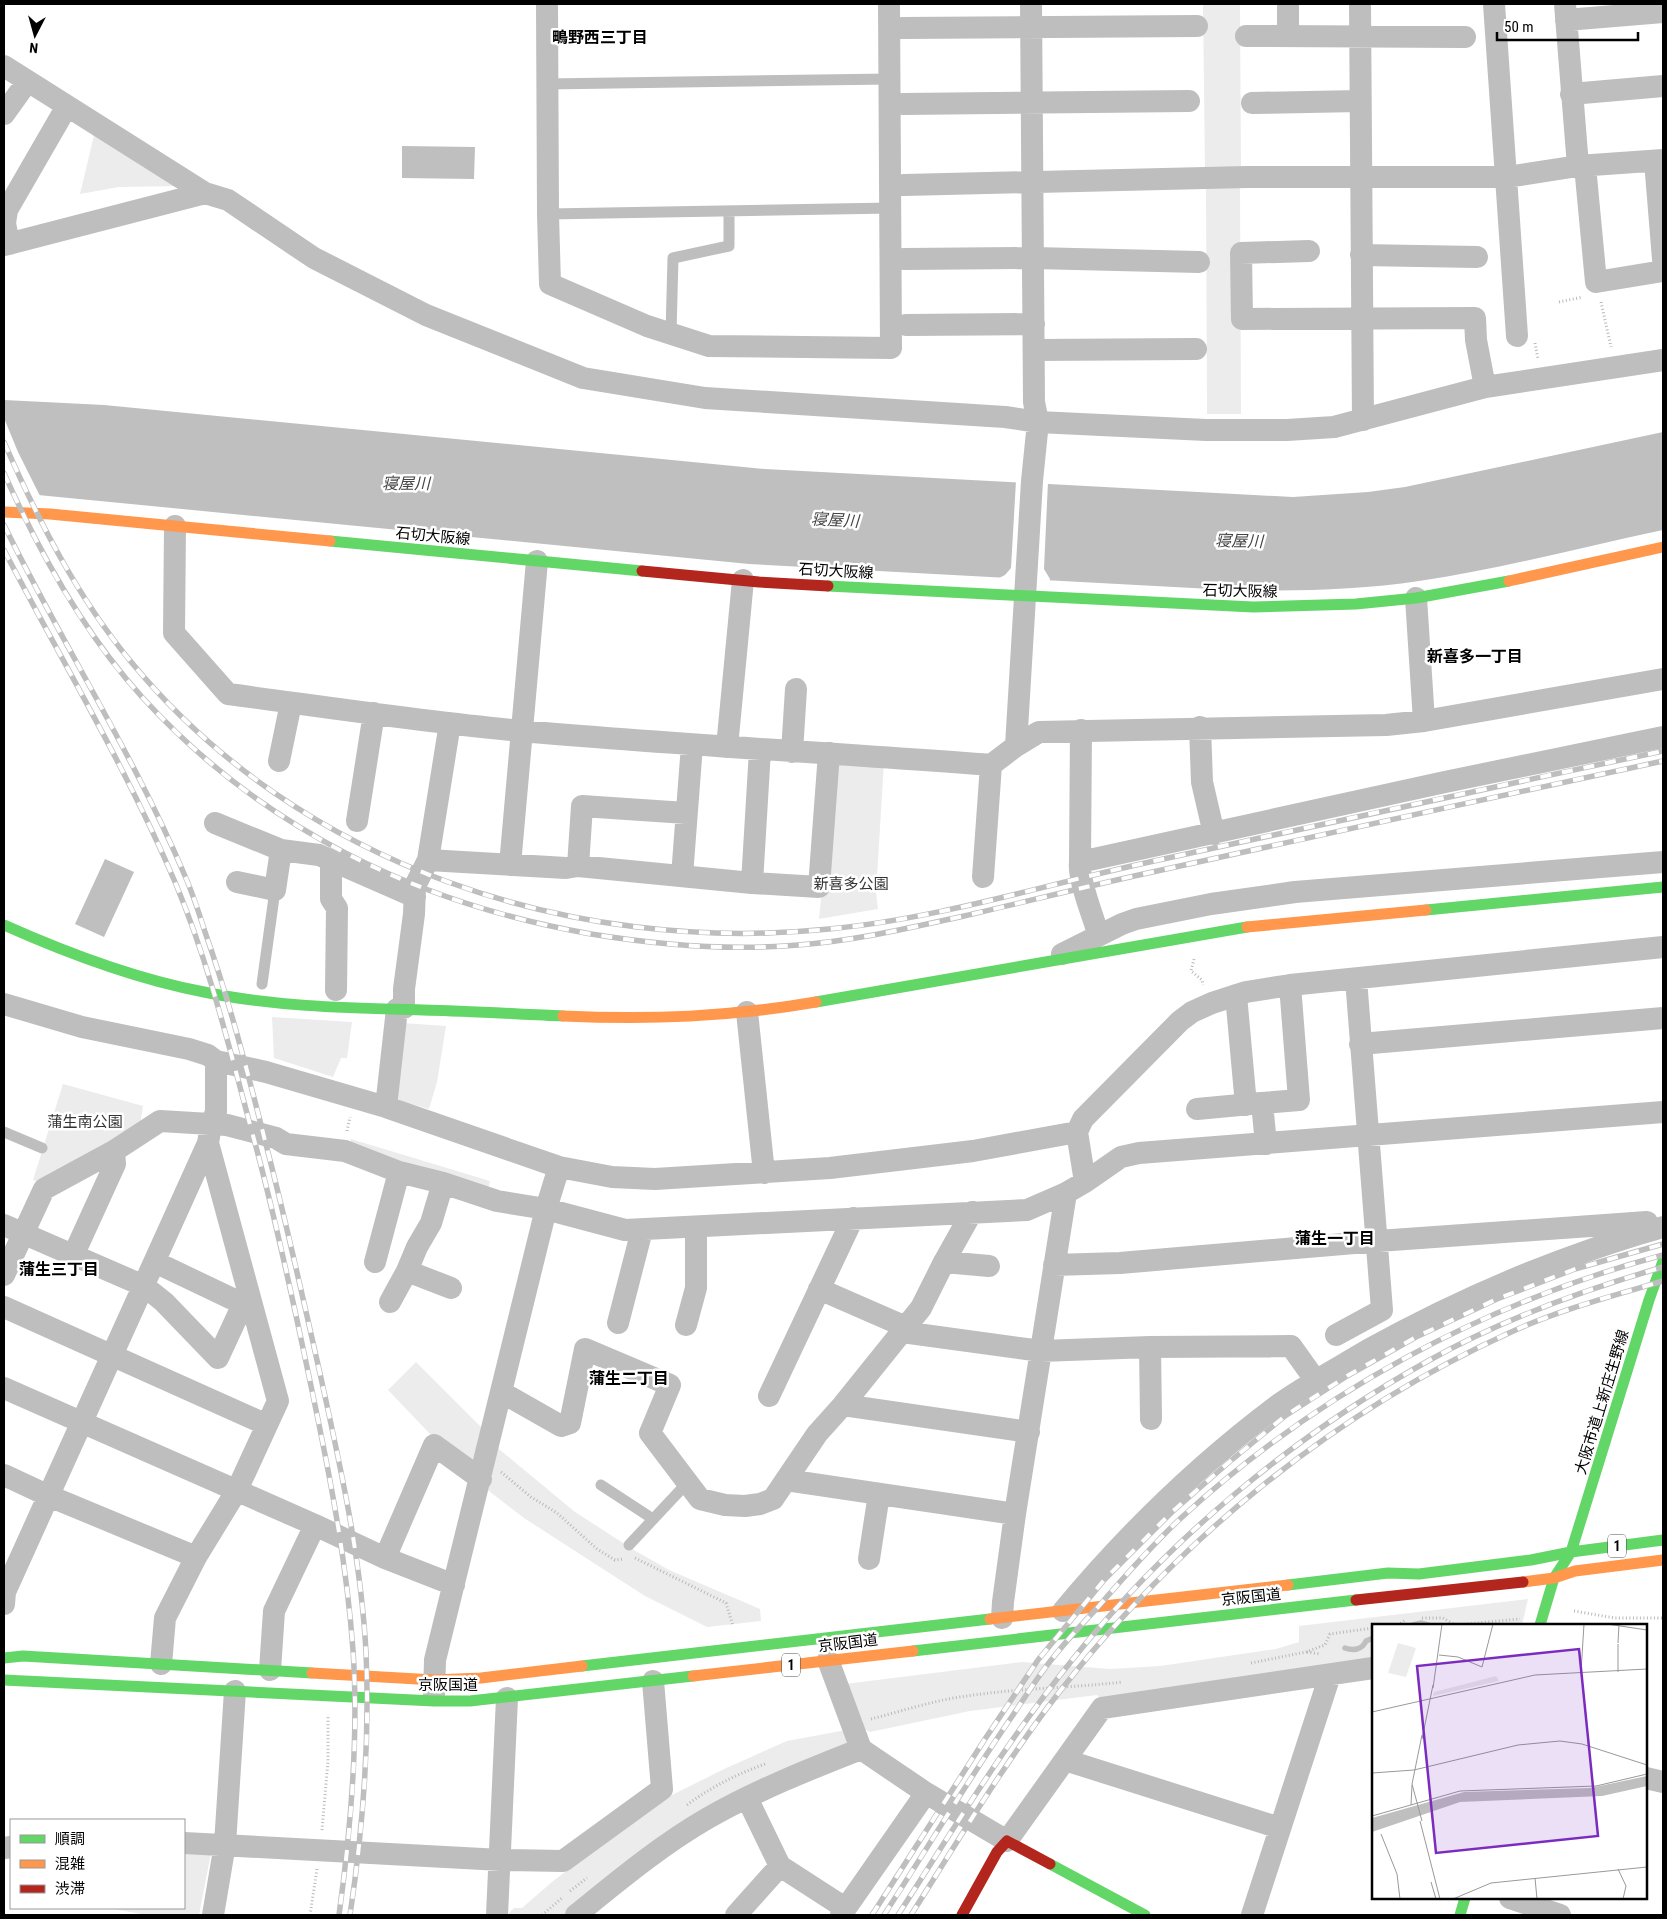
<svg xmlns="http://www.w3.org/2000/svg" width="1667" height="1919" viewBox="0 0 1667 1919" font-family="'Roboto Condensed','Noto Sans JP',sans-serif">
<rect width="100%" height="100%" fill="#fff"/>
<path fill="#ececec" d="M1203 4H1240L1241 171H1205Z
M96 127 181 186 119 187 80 194Z
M1206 187H1240L1241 414H1207Z
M841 760 884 762 876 893 878 909 819 919 834 767Z
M272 1017 352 1022 347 1058H341L333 1077 274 1058Z
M402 1023 446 1026 437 1082 429 1109 391 1098Z
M63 1084 143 1106 140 1125 113 1143 36 1181 33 1180Z
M351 1139 490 1181 488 1190 348 1149Z
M416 1362 485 1431 474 1466 431 1435 388 1390Z
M494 1445 575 1512 634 1550 669 1570 760 1609 761 1621 707 1627 645 1596 603 1569 524 1518 485 1488Z
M1528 1599 1522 1625H1373V1658L1100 1698 1097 1695 970 1711 870 1732 863 1728 845 1684 1022 1662 1110 1669 1160 1666 1276 1649 1299 1642V1626Z
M846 1730 851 1741 797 1769 568 1915H507L514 1908H522L552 1882 631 1821 672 1795 724 1769 787 1741Z
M184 1852 211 1853 199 1915H147L108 1908H184Z"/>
<path fill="#bfbfbf" d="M402 146 475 147 474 179 402 178Z
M4 400 104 405 765 469 1293 497 1368 492 1405 487 1663 432V530C1582 547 1501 569 1419 581 1351 591 1280 592 1211 589L749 564 38 495 4 494Z
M105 859 134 872 104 937 75 924Z"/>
<path fill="#fff" d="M4 418 18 452 41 498 4 496Z
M1016 481 1048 482 1044 569 1050 579 1049 583 995 580 1005 575 1011 568Z"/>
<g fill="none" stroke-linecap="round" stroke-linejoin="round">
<path stroke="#bfbfbf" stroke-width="5.5" d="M1413 1625 1421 1623 1428 1625
M1345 1648C1353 1651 1362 1650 1366 1641L1373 1638"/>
<path stroke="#b9b9b9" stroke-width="3" stroke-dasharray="1 2.5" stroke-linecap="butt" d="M1559 302 1583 297
M1601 302 1611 347
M1535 343 1538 359
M1194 959 1191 971 1202 980 1203 985
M347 1131 350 1117
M501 1472 531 1497 557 1513 597 1549 615 1560 624 1559
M635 1558 726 1603 733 1626
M1574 1611 1615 1618H1663
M1422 1618H1443L1455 1625
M1394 1625 1400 1624 1406 1619
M1457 1625 1520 1619
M1307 1652 1320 1654
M1251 1663 1306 1652 1325 1645 1330 1634 1373 1628
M871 1719C902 1711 935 1700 967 1696 1019 1688 1071 1688 1123 1682
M687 1805C711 1787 737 1774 765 1764
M322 1830 328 1761V1717
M570 1891 587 1878
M310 1915 317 1869
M542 1915 562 1898"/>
<path stroke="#bebebe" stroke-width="11" d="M547 84 890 79
M548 214 891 208
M671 333 673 258 729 246V211
M262 984 275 890
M4 1132 42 1148
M601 1485 653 1519
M629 1545 688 1482"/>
<path stroke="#bebebe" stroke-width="22" d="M547 4 548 214 550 284 647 326 709 346 891 348 889 4
M1288 4V36
M1360 4 1363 420
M1494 4 1517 336
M1565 4 1578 166
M1566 20 1663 12
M902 28 1197 26
M1246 36 1465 37
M4 66 205 193 228 200 314 258 426 315 583 378 705 398 1005 417 1038 422 1206 430H1287L1334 427 1485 387 1663 360
M1571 94 1663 86
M1252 103 1359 101
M903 104 1189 101
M4 114 27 82
M1655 161 1663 259
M1585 166 1596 282 1663 271
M904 185 1247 177H1507L1578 166 1663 160
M9 244 5 223 7 210 67 106
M4 245 205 193
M1309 251 1241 253 1242 319 1475 318 1476 340 1485 387
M1361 255 1477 257
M904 259 1034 258 1199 262
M906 325 1034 324
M1035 350 1196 349
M175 526 174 633 228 694C326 707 424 722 522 731 679 745 835 753 991 765L1016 746 1039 732 1386 725 1424 721 1663 679
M1416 598 1424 721
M1200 727 1202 782 1214 834
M1081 730 1080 862 1445 782 1663 737
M1016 746 1032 481 1038 422 1034 402 1031 4
M727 747 743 580
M792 752 796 689
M279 761 291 703
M357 821 374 713
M215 823 281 850 319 855 415 897
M428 860 566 868 578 866 752 883 819 887 829 753
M331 861V899L337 908 336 990
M1080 862C1078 878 1091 911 1096 927
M510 865 537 561
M578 866 582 806 686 813
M682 876 692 745
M983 877 991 765
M237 882 275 890 281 850
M752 883 760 750
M1062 954 1122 924 1136 919 1211 904 1295 892 1663 862
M1236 995 1246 1105
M4 1004 82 1027 189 1049 208 1055 216 1061 266 1072 386 1107 559 1167 612 1177 655 1179 830 1168 973 1151 1077 1132 1083 1119 1180 1021 1192 1012 1212 1003 1246 992 1290 985 1663 947
M404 1008V989L414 914 415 886 428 860 450 723
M747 1012 764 1173
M1360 1044 1663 1018
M386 1107 397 1009
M1197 1109 1261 1103
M1266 1144 1262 1103 1299 1100 1290 985
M1085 1182 1121 1157 1139 1153 1663 1112
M4 1225 144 1286 164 1302 218 1358 243 1304
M73 1256 115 1164 114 1151
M155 1262 243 1304 251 1303
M375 1262 399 1172
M944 1262 989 1266
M1054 1265 1120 1263 1378 1241 1647 1222
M407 1271 451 1288
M4 1275 44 1189 114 1151 160 1121 227 1125 276 1138 286 1144 345 1151 399 1172 443 1183 497 1201 546 1209 625 1230 1027 1210 1066 1193
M819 1289 906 1327
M390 1302 407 1271 417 1247 431 1223 443 1183
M4 1307 267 1425
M618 1323 642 1230
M686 1325 696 1288V1227
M902 1332 1041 1351 1150 1347 1291 1346 1316 1381
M1336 1335 1382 1310 1356 979
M1150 1347 1151 1419
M4 1388 315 1525 385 1558 454 1585
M501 1392 561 1426 570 1423 585 1349 670 1385 650 1433 700 1499 725 1505 745 1506 760 1504 773 1499 817 1434 843 1405 921 1308 944 1262 972 1212
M769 1396 853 1218
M843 1405 1029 1432
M4 1475 49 1496 196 1557
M786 1480 1015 1514
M385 1558 434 1445 481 1479
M869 1559 879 1494
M4 1604 5 1592 208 1143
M1063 1611C1127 1534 1198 1465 1278 1405 1306 1385 1338 1368 1368 1350 1462 1298 1560 1256 1663 1227
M1002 1618 1003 1602 1015 1514 1066 1193 1085 1182 1077 1132
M828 1660 861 1749 926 1793 1007 1841 1102 1708 1373 1668
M161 1664 165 1618 196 1557 237 1490 278 1401 208 1143 211 1125 216 1112V1061
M270 1670 274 1611 315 1525
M434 1695 435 1660 546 1209 559 1167
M1065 1760 1280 1828
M1646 1778 1663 1782
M747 1798 780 1866 845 1908
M184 1843 501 1860 563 1861 662 1789 653 1681
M4 1848 11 1847
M1510 1898 1560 1915
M213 1915 225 1844 235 1691
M497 1915 507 1698
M576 1915C618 1881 661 1845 708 1818 757 1790 810 1769 861 1749
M736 1915 780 1866
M841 1915 926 1793
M1252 1915 1330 1675"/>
<path stroke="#63d668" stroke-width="11" d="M330 541 642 571
M828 586 1253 607 1356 604 1416 598 1509 581
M1426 910 1663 887
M4 925C69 954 135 979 204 992 276 1007 350 1008 423 1010 470 1011 516 1014 563 1016
M816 1002 1247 927
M1288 1585 1388 1573 1419 1574 1531 1560 1571 1552 1663 1540
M1540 1625 1554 1578 1571 1552 1649 1300 1663 1261
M913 1651 1356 1600
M4 1658 23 1656 312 1673
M582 1666 990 1619
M4 1680 434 1701H470L693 1676
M1050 1864 1145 1915
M1460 1915 1465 1898"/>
<path stroke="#ff974d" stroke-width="11" d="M4 512 50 514 330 541
M1509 581 1663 547
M1247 927 1426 910
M563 1016C650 1020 729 1017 816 1002
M1523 1582 1554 1578 1575 1571 1663 1560
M990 1619 1288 1585
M312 1673 435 1680 481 1678 582 1666
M693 1676 913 1651"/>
<path stroke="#b3261e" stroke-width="11" d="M642 571 759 582 828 586
M1356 1600 1523 1582
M962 1915 997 1852 1007 1841 1050 1864"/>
<g stroke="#bebebe" stroke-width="5.5">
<path id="rail" d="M4 442C38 520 77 597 132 663 299 865 572 955 829 929 938 919 1047 884 1154 861 1323 824 1493 787 1663 751
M4 473C39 552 83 632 142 697 261 828 418 904 591 934 659 945 729 951 798 945 854 941 909 928 964 916 1029 901 1092 885 1157 871 1326 834 1494 797 1663 761
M4 525C62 644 134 755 185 876 193 894 199 913 205 932 232 1008 251 1086 271 1164 289 1235 305 1307 321 1378 341 1469 361 1559 366 1652 370 1741 363 1828 350 1915
M4 550C61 660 126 767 175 882 210 965 231 1055 255 1143 275 1217 291 1291 307 1367 327 1461 346 1554 353 1650 359 1738 351 1828 339 1915
M872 1915 985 1739 1038 1660 1105 1579 1172 1512 1228 1463 1285 1416 1347 1376 1416 1337 1497 1299 1575 1269 1663 1244
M884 1915C927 1849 968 1780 1013 1715 1026 1696 1038 1676 1052 1659 1066 1641 1082 1624 1098 1607 1124 1577 1151 1546 1181 1518 1317 1393 1484 1303 1663 1255
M898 1915C954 1828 1008 1739 1073 1659 1170 1538 1293 1436 1428 1361 1501 1320 1583 1290 1663 1267
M911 1915C958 1841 1003 1765 1057 1695 1177 1541 1331 1414 1509 1333 1558 1310 1612 1296 1663 1281"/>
</g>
<use href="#rail" stroke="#fff" stroke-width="4" stroke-dasharray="11" stroke-linecap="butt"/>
</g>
<g text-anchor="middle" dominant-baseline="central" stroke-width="5" stroke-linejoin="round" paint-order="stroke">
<g fill="#fff" stroke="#4c4c4c" stroke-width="1">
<rect x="1608" y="1534.5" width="18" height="23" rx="4"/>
<rect x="782" y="1653.5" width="18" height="23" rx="4"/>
</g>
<g font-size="14" font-weight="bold" fill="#000">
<text x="1617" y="1546">1</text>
<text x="791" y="1665">1</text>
</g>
<g font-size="15" fill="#000" stroke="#fff">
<text transform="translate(433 536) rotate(5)">石切大阪線</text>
<text transform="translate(836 571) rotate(3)">石切大阪線</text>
<text transform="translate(1240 591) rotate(1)">石切大阪線</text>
<text transform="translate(1602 1402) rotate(-73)">大阪市道上新庄生野線</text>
<text transform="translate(1251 1597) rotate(-6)">京阪国道</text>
<text transform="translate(848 1643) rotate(-7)">京阪国道</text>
<text x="448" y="1685">京阪国道</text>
</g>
<g font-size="15" fill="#333" stroke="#fff">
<text x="851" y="884">新喜多公園</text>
<text x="85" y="1122">蒲生南公園</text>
</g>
<g font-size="16" font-weight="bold" fill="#000" stroke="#fff">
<text x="600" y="37">鴫野西三丁目</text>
<text x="1475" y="656">新喜多一丁目</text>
<text x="1335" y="1238">蒲生一丁目</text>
<text x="59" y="1269">蒲生三丁目</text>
<text x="629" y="1378">蒲生二丁目</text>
</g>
<g font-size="16" font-style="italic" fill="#444" stroke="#fff">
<text x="406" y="483">寝屋川</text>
<text transform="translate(835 520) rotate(3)">寝屋川</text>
<text transform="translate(1239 541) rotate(1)">寝屋川</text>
</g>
</g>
<g transform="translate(1372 1624)">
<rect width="275" height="275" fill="#fff"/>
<path d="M26 19 44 24 34 53 16 49ZM124 52 127 57 61 72 62 68Z" fill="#ececec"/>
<path d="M275 152V162L230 172 88 178 0 208V194L92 168 218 164Z" fill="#bfbfbf"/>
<path fill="none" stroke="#999" stroke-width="1" d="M235 0 275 6M246 19 247 0M67 31 86 33 110 43 121 0M209 48 212 0M246 48V20M61 64 70 0M0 88 163 51 275 45M50 115 61 61M0 149 42 146 146 121 188 117 210 120 275 141M39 181 40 161M0 192 88 167 224 162 275 150M48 197 68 275M50 197 40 160 50 111M9 210 25 250 28 275M246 245 254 262 251 275M163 254 165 275M59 258 64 275M81 275 119 259 275 243"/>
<path fill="#7b2cbf" fill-opacity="0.15" stroke="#7b2cbf" stroke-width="2.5" d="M207 25 226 212 64 229 45 42Z"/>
<rect width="275" height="275" fill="none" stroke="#000" stroke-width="2.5"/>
</g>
<rect width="1667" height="1919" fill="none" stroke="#000000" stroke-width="10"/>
<rect x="10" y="1819" width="175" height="90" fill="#ffffff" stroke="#999999"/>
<rect x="20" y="1835" width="25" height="8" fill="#63d668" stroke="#999999"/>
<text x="55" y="1844" font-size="15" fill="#000000">順調</text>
<rect x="20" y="1860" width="25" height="8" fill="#ff974d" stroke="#999999"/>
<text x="55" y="1869" font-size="15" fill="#000000">混雑</text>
<rect x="20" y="1885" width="25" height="8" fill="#b3261e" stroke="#999999"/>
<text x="55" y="1894" font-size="15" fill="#000000">渋滞</text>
<g transform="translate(35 35) rotate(186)" stroke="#ffffff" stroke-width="4" paint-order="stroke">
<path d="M0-4L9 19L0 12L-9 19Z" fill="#000000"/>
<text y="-8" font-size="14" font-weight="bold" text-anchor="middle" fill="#000000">N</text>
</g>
<path d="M1497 32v8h141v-8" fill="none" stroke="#000000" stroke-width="2.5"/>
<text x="1504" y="32" font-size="15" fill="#000000" stroke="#ffffff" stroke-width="4" paint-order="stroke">50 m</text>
</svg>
